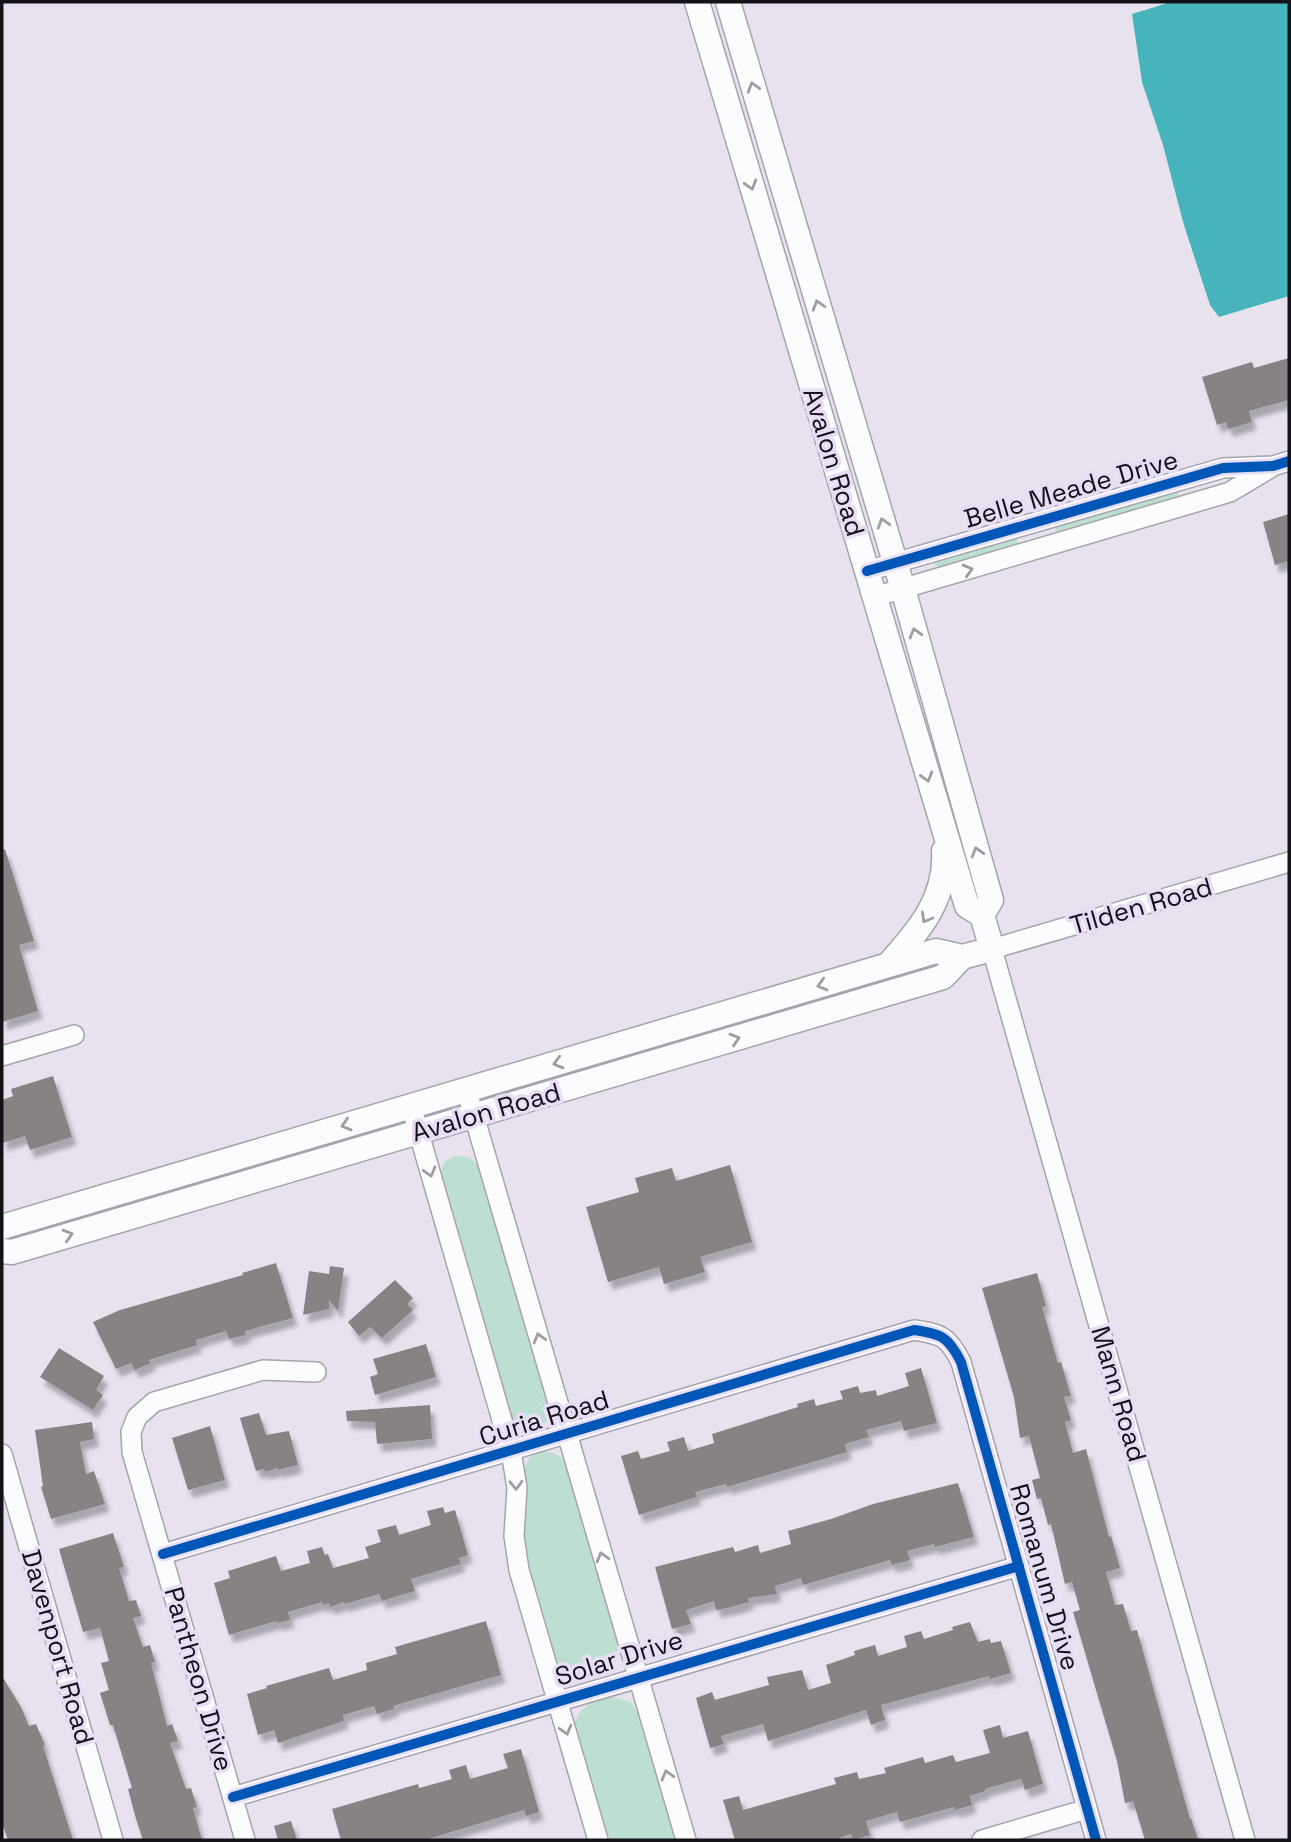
<svg xmlns="http://www.w3.org/2000/svg" width="1291" height="1842" viewBox="0 0 1291 1842" font-family="'Space Grotesk',sans-serif">
<defs>
<filter id="shadow"><feDropShadow dx="4.5" dy="8" stdDeviation="2" flood-color="#0004"/></filter>
</defs>
<rect width="100%" height="100%" fill="#e8e2ef"/>
<path fill="#bddfd2" d="M1175 488 1178 491 1177 497 1066 532 1058 533 1055 529V524Z
M1016 537 1018 543 1016 546 941 568 934 564 935 560Z
M455 1156C469 1156 475 1159 480 1171L550 1408C549 1427 536 1434 519 1429L510 1418 440 1175 444 1162Z
M539 1452C553 1451 557 1453 566 1463L618 1642 616 1661 611 1669 601 1676 579 1681 564 1674 556 1666 527 1571 523 1536 524 1468 531 1456Z
M612 1697 631 1702 641 1718 677 1840H606L574 1727C578 1707 593 1699 612 1697Z"/>
<path fill="#46b4ba" d="M1171 2H1289V296L1219 317 1210 305 1183 222 1163 145 1142 82 1132 14Z"/>
<path fill="#878284" filter="url(#shadow)" d="M1289 358V400L1249 411 1252 422 1228 429 1226 422 1217 425 1202 377 1252 362 1254 368Z
M1289 514V561L1275 565 1263 522Z
M5 849 34 941 19 945 38 1011 2 1022V850Z
M53 1076 72 1137 30 1150 25 1136 2 1143V1100L13 1096 11 1089Z
M730 1165 752 1242 700 1257 705 1272 664 1284 659 1267 608 1282 586 1207 639 1192 635 1178 672 1168 676 1181Z
M276 1263 293 1318 245 1331 246 1335 229 1339 226 1331 196 1340 197 1345 149 1360 151 1363 135 1370 131 1363 116 1369 93 1322 120 1310 243 1275 242 1273Z
M330 1266 344 1268 338 1311 329 1300V1309L303 1315 309 1271 329 1274Z
M1037 1273 1046 1306 1042 1307 1058 1363 1061 1362 1071 1396 1064 1397 1071 1420 1065 1422 1073 1453 1086 1449 1109 1537 1111 1536 1120 1568 1106 1572 1115 1605 1123 1604 1131 1631 1137 1630 1190 1819 1191 1818 1198 1840H1145L1133 1801 1125 1803 1117 1761 1073 1612 1080 1610 1072 1582 1065 1584 1051 1524 1048 1525 1041 1498 1037 1499 1032 1480 1040 1478 1029 1436 1020 1438 1014 1397 982 1288Z
M395 1280 413 1298 407 1304 413 1310 382 1338 370 1327 359 1336 348 1322Z
M426 1344 436 1377 375 1395 370 1377 378 1374 373 1359Z
M59 1348 104 1376 96 1390 103 1395 93 1410 40 1377Z
M921 1368 937 1423 904 1431 901 1421 866 1430 869 1437 845 1444 847 1452 727 1487 726 1484 695 1492 697 1497 639 1515 621 1456 638 1451 641 1459 670 1451 667 1442 684 1437 688 1451 714 1443 712 1434 798 1407 797 1404 814 1399 816 1406 843 1399 840 1391 858 1386 860 1393 876 1390 877 1396 909 1386 905 1373Z
M430 1405 432 1439 377 1444 375 1422 347 1421 346 1411Z
M259 1413 266 1435 289 1431 298 1465 278 1470V1468L265 1472 264 1469 256 1471 240 1418Z
M92 1422 94 1439 80 1442 86 1474 94 1471 105 1504 51 1519 41 1487 43 1486 35 1430Z
M210 1426 225 1480 188 1490 172 1438Z
M958 1483 974 1537 935 1547 934 1544 907 1551 910 1560 892 1565 890 1560 803 1585 801 1578 775 1586 777 1594 748 1598 749 1602 732 1607 716 1610 714 1601 686 1610 691 1624 672 1629 655 1567 733 1547 735 1552 758 1545 760 1553 791 1544 788 1531 831 1519 873 1504Z
M443 1507 445 1513 455 1510 468 1555 459 1558 461 1564 411 1579 415 1591 382 1601 379 1594 345 1604 344 1602 330 1607 329 1603 323 1605 322 1602 288 1612 290 1620 277 1623 276 1621 229 1635 214 1583 230 1578 228 1571 276 1556 281 1571 310 1563 307 1551 322 1547 325 1555 328 1554 333 1568 369 1558 365 1547 381 1542 377 1530 396 1525 399 1535 431 1525 427 1511Z
M113 1533 124 1567 119 1568 129 1601 136 1600 141 1616 133 1618 143 1647 150 1645 155 1662 151 1663 167 1726 172 1724 178 1741 170 1743 186 1789 191 1788 197 1807 193 1808 202 1840H143L136 1819 128 1789 132 1788 113 1725H110L100 1693 109 1690 101 1663 109 1661 100 1628 83 1632 59 1549Z
M486 1621 501 1675 393 1706 394 1709 377 1714 374 1706 343 1715 344 1721 278 1743 274 1730 258 1735 247 1694 267 1688 266 1686 329 1668 333 1680 367 1670 366 1663 397 1654 395 1647Z
M970 1622 978 1642 990 1639 991 1643 1001 1641 1011 1673 990 1679 989 1676 881 1705 885 1720 871 1725 866 1710 768 1741 763 1724 721 1736 724 1744 710 1748 696 1698 712 1692 715 1700 722 1698 769 1685 767 1677 802 1670 808 1690 831 1683 826 1665 855 1655 854 1651 875 1645 878 1656 907 1647 904 1636 921 1631 924 1639 953 1630 952 1627Z
M2 1676 21 1707 29 1726 36 1724 45 1745 43 1746 73 1840H8L2 1823Z
M1000 1725 1003 1738 1028 1731 1043 1784 1025 1790 1021 1779 985 1789V1791L970 1796 972 1805 955 1810 954 1807 900 1822 897 1812 866 1821 870 1835 853 1840 851 1834 834 1840H735L723 1800 739 1796 743 1810 836 1784 834 1778 857 1772 859 1779 886 1773 884 1768 923 1757 925 1763 953 1755 956 1762 990 1753 983 1730Z
M521 1749 539 1812 526 1816 524 1810 425 1840H341L332 1809 418 1784 419 1788 452 1779 449 1770 466 1765 470 1779 508 1768 503 1754Z
M291 1821 297 1840H278L274 1826Z"/>
<g fill="none" stroke-linecap="round" stroke-linejoin="round">
<g stroke="#a7a3ac" stroke-width="22">
<path id="minor" d="M867 571 1223 468 1273 466 1289 461
M874 597 1230 492 1270 468
M2 1056 74 1035
M470 1102 686 1840
M411 1106 511 1451 517 1488 514 1536 519 1570 598 1840
M2 1454 113 1840
M163 1554 914 1330C941 1334 948 1336 961 1362L1096 1840
M233 1797 1019 1566
M245 1840 132 1452 131 1432 137 1417 154 1402 263 1370 316 1372
M982 1840 1087 1809
M1245 1840 992 949 1289 862"/>
</g>
<g stroke="#a7a3ac" stroke-width="27">
<path id="major" d="M728 2 903 589 991 900 982 915
M888 965C918 932 947 899 944 851
M2 1227 936 951 962 957 992 949 982 915 967 906 697 2
M2 1251 12 1252 943 977 962 957"/>
</g>
<use href="#minor" stroke="#fcfbfd" stroke-width="19"/>
<use href="#major" stroke="#fcfbfd" stroke-width="24"/>
<g stroke="#e7ddf4" stroke-width="15">
<path id="cycleway" d="M867 571 1223 468 1273 466 1289 461
M163 1554 914 1330C941 1334 948 1336 961 1362L1096 1840
M233 1797 1019 1566"/>
</g>
<use href="#cycleway" stroke="#0057b8" stroke-width="10"/>
</g>
<defs><path id="oneway-chevron" d="M-2-3.5L2.5 0L-2 3.5" fill="none" stroke-width="1.6" stroke-linecap="round" stroke-linejoin="round" transform="scale(1.75)"/></defs>
<g stroke="#9f9da2">
<use href="#oneway-chevron" transform="translate(753 87) rotate(-107)"/>
<use href="#oneway-chevron" transform="translate(751 185) rotate(73)"/>
<use href="#oneway-chevron" transform="translate(818 305) rotate(-107)"/>
<use href="#oneway-chevron" transform="translate(883 523) rotate(-107)"/>
<use href="#oneway-chevron" transform="translate(968 570) rotate(-16)"/>
<use href="#oneway-chevron" transform="translate(915 633) rotate(-106)"/>
<use href="#oneway-chevron" transform="translate(927 777) rotate(73)"/>
<use href="#oneway-chevron" transform="translate(977 852) rotate(-106)"/>
<use href="#oneway-chevron" transform="translate(926 918) rotate(120)"/>
<use href="#oneway-chevron" transform="translate(822 985) rotate(164)"/>
<use href="#oneway-chevron" transform="translate(735 1039) rotate(-17)"/>
<use href="#oneway-chevron" transform="translate(558 1063) rotate(164)"/>
<use href="#oneway-chevron" transform="translate(346 1125) rotate(164)"/>
<use href="#oneway-chevron" transform="translate(430 1172) rotate(74)"/>
<use href="#oneway-chevron" transform="translate(68 1235) rotate(-16)"/>
<use href="#oneway-chevron" transform="translate(539 1338) rotate(-106)"/>
<use href="#oneway-chevron" transform="translate(516 1485) rotate(88)"/>
<use href="#oneway-chevron" transform="translate(602 1557) rotate(-106)"/>
<use href="#oneway-chevron" transform="translate(566 1730) rotate(74)"/>
<use href="#oneway-chevron" transform="translate(667 1775) rotate(-106)"/>
</g>
<g text-anchor="middle" dominant-baseline="central" stroke-width="7" stroke-linejoin="round" paint-order="stroke">
<g font-size="26" fill="#141119" stroke="#e7ddf4">
<text transform="translate(834 462) rotate(73)">Avalon Road</text>
<text transform="translate(1071 489) rotate(-16)">Belle Meade Drive</text>
<text transform="translate(1141 906) rotate(-16)">Tilden Road</text>
<text transform="translate(486 1112) rotate(-16)">Avalon Road</text>
<text transform="translate(1119 1394) rotate(74)">Mann Road</text>
<text transform="translate(544 1418) rotate(-17)">Curia Road</text>
<text transform="translate(1045 1577) rotate(74)">Romanum Drive</text>
<text transform="translate(58 1647) rotate(74)">Davenport Road</text>
<text transform="translate(619 1658) rotate(-17)">Solar Drive</text>
<text transform="translate(199 1679) rotate(74)">Pantheon Drive</text>
</g>
</g>
<rect width="1291" height="1842" fill="none" stroke="#141119" stroke-width="7"/>
</svg>
